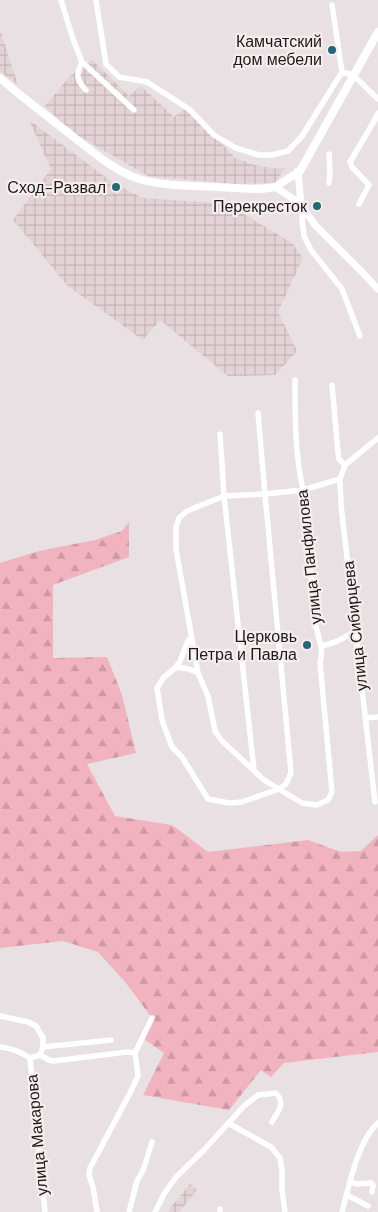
<svg xmlns="http://www.w3.org/2000/svg" width="378" height="1212" viewBox="0 0 378 1212" font-family="'DM Sans',sans-serif">
<defs>
<pattern id="industrial-grid" width="8" height="8" patternUnits="userSpaceOnUse" patternTransform="scale(1.25)"><rect width="8" height="8" fill="#e4d3d6"/><path d="M0 4h8M4 0v8" fill="none" stroke="#c3b5b7"/></pattern>
<pattern id="forest-firs" width="22" height="20" patternUnits="userSpaceOnUse" patternTransform="scale(1.25)"><rect width="22" height="20" fill="#f2b3c0"/><path d="M5 1l3.5 6h-7zM16 11l3.5 6h-7z" fill="#cf99a4"/></pattern>
</defs>
<rect width="100%" height="100%" fill="#e8e0e2"/>
<path fill="url(#industrial-grid)" d="M0 30 18 85 0 71Z
M92 60 129 96 141 86 174 117 184 109 224 146 235 158 254 165 272 168H285L275 183 231 184 148 176 70 131 45 106 70 76Z
M29 120 112 182 143 198 227 204 292 243 303 258 278 312 297 351 275 375 228 376 160 320 143 340 68 286 13 220 51 169Z
M190 1184 197 1190 179 1212H167Z"/>
<path fill="url(#forest-firs)" d="M129 522V557L53 585V658L107 657 122 695 136 753 87 764 115 816 172 825 208 852 308 840 341 852 361 851 378 835V1052L284 1063 271 1077 261 1070 229 1110 143 1095 164 1053 142 1038 152 1018 126 983 98 952 63 941 0 948V563L39 551 95 540 122 531Z"/>
<g fill="none" stroke-linecap="round" stroke-linejoin="round">
<path stroke="#fff" stroke-width="5.5" d="M61 0 73 39 82 62 134 110
M96 0 106 64 119 77 147 82 189 109 214 135 236 148 259 155H272L288 151 302 136 342 72 353 75 378 99
M332 5 342 72
M82 62C76 74 76 80 86 90
M329 183 330 172 329 154
M359 204 369 185 352 167 350 162 373 123 378 113
M303 207 302 219 304 236 311 250 342 289 360 336
M295 380C295 416 295 454 303 490L316 627C319 639 324 651 320 663L332 792 328 800 317 805 302 803 264 780 222 741 215 731 208 696 198 673 176 549V528L179 518 187 511 224 496 265 494 303 490 340 479 345 465 378 438
M332 385 338 453 339 459 345 465
M220 434 224 496 254 770
M340 479 341 505 375 802
M192 637 188 641 180 661 175 668 164 677 157 688 162 720 172 747 182 757 208 799 229 803 242 802 279 789 286 784 291 773 265 494 258 413
M322 646C336 642 344 639 356 630
M175 668C185 667 191 669 198 673
M365 718 378 717
M0 1016 28 1022 36 1026 43 1038V1047L40 1055
M0 1047C11 1048 21 1052 30 1058L40 1055 49 1060 54 1061 127 1052 135 1053
M43 1047 111 1040
M30 1058 45 1212
M228 1123 271 1147 280 1158 282 1171V1190L285 1212
M351 1182 356 1184 371 1183 373 1185 372 1192
M347 1195 368 1206
M220 1209V1212
M97 1212 93 1187 89 1175 90 1168 130 1093 138 1076 135 1053 152 1018
M129 1212 137 1181 144 1168 152 1142
M155 1212 164 1194 176 1177 203 1151 244 1106 258 1095 276 1093C286 1104 278 1111 272 1122
M342 1212C349 1186 358 1140 378 1123"/>
<path stroke="#fff" stroke-width="7" d="M298 171 301 204 308 215 315 225 363 273 378 289
M275 187 301 204"/>
<path stroke="#fff" stroke-width="8" d="M0 78C24 99 50 118 75 138 94 153 115 171 139 179 162 186 194 186 218 187 237 188 257 191 275 187L300 171 378 32"/>
</g>
<g fill="#226877" stroke="#f6edef" stroke-width="2">
<circle cx="332" cy="50" r="5"/>
<circle cx="116" cy="187" r="5"/>
<circle cx="317" cy="206" r="5"/>
<circle cx="307" cy="645" r="5"/>
</g>
<g text-anchor="middle" dominant-baseline="central" stroke-width="4.5" stroke-linejoin="round" paint-order="stroke">
<g font-size="16" fill="#1d1a1b" stroke="#f6edef" text-anchor="end">
<text x="322" y="41">Камчатский<tspan x="322" dy="18">дом мебели</tspan></text>
<text x="106" y="187">Сход-Развал</text>
<text x="307" y="206">Перекресток</text>
<text x="297" y="636">Церковь<tspan x="297" dy="18">Петра и Павла</tspan></text>
</g>
<g font-size="16" fill="#1d1a1b" stroke="#f6edef">
<text transform="translate(309 557) rotate(-96)">улица Панфилова</text>
<text transform="translate(355 626) rotate(-96)">улица Сибирцева</text>
<text transform="translate(37 1135) rotate(-95)">улица Макарова</text>
</g>
</g>
</svg>
